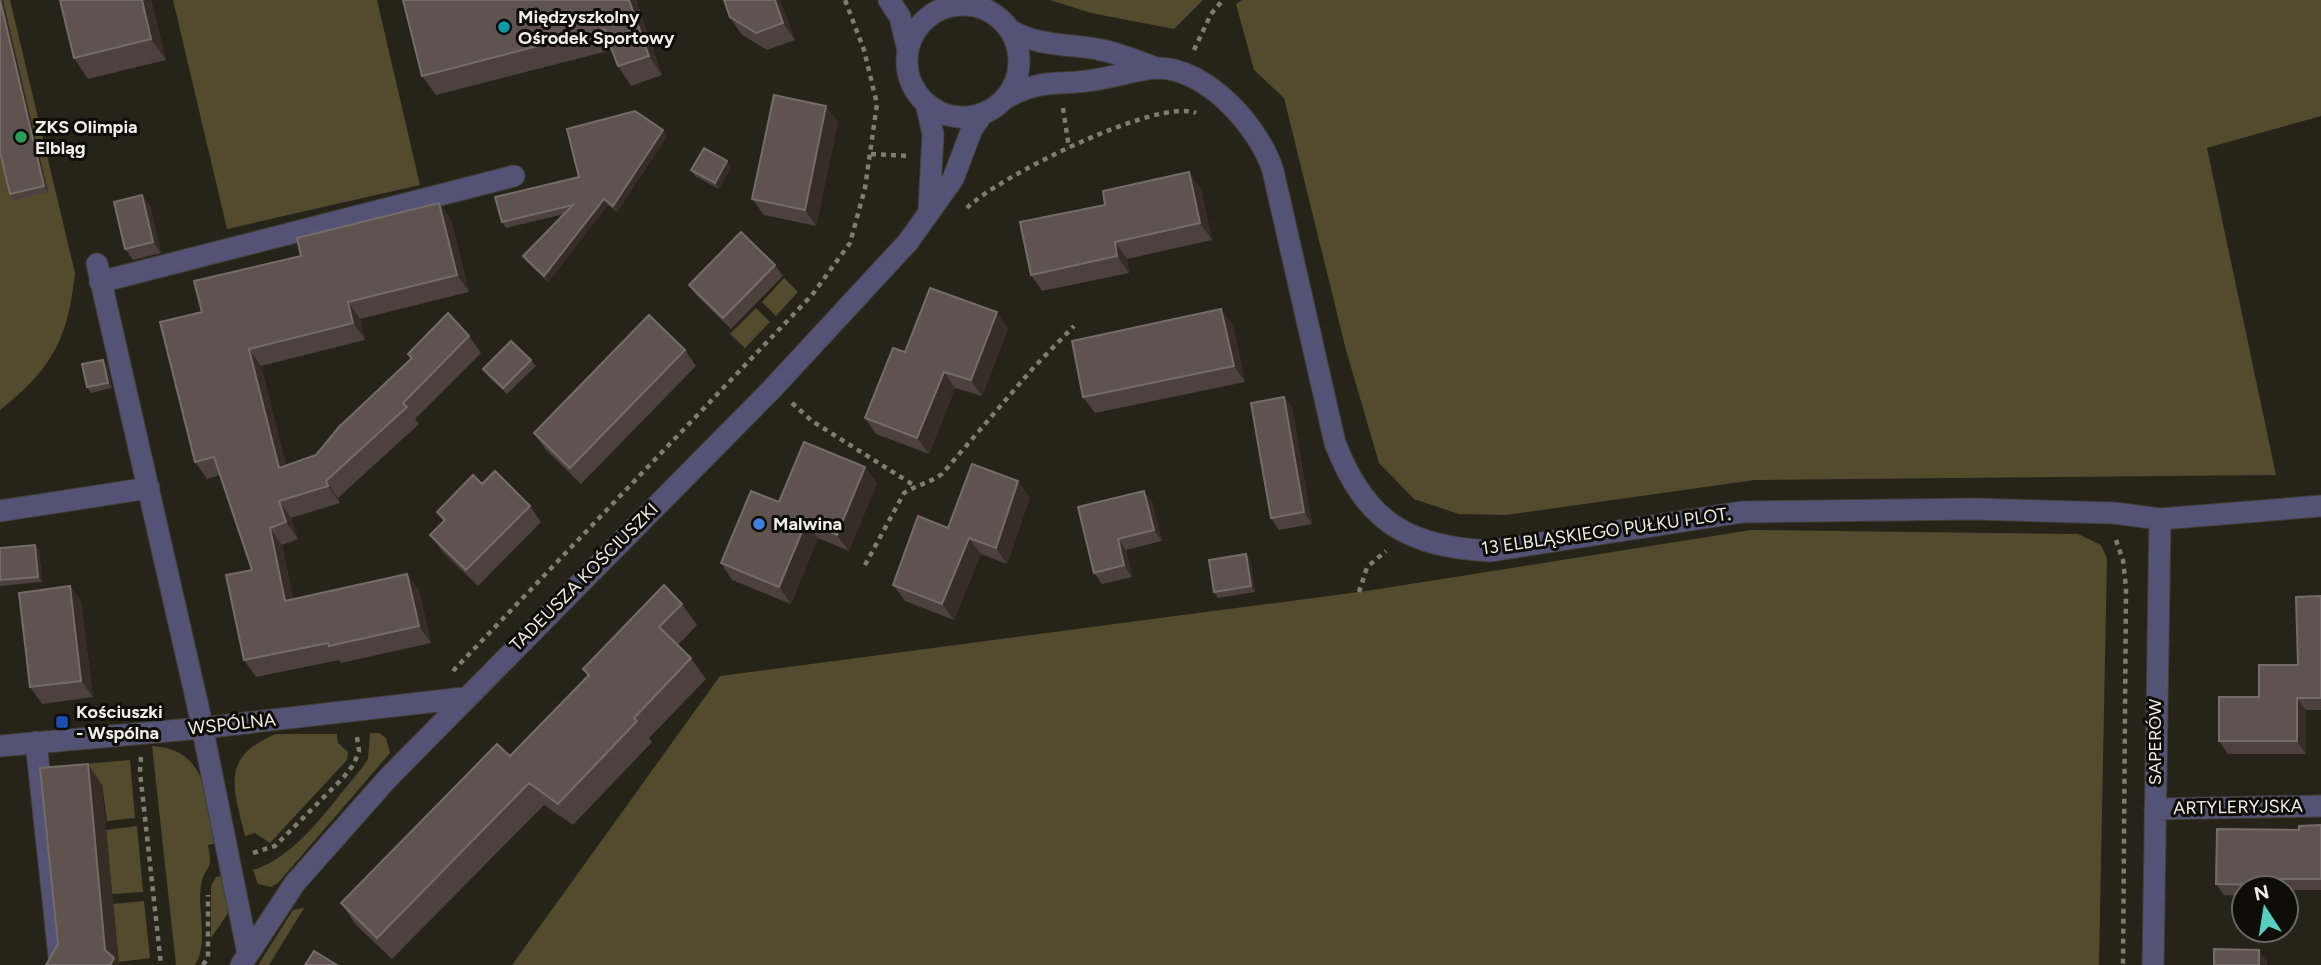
<svg xmlns="http://www.w3.org/2000/svg" width="2321" height="965" viewBox="0 0 2321 965" font-family="Figtree,sans-serif">
<rect width="100%" height="100%" fill="#262319"/>
<path fill="#524b2d" d="M0 0H10L75 273C68 339 52 369 0 410Z
M173 0H377L420 185 227 229Z
M1050 0H1203L1174 29 1091 13Z
M1242 0H2321V116L2207 148 2276 475 1755 480 1506 515 1459 514 1414 499 1379 463 1346 350 1284 98 1254 70 1236 4Z
M784 278 798 292 776 316 762 302Z
M756 308 770 322 745 348 730 334Z
M1751 530 2078 534 2101 545 2107 558 2099 965H512L720 676 1366 591Z
M370 733H379L386 738 390 753 278 883 271 887 258 884 253 870C298 856 331 804 361 769L368 759Z
M276 734H337L338 743 348 752 347 760 270 843 255 833 245 836C233 787 220 757 276 734Z
M152 746C208 749 206 798 217 843L208 845C214 874 205 863 201 885 197 911 209 943 195 965H176Z
M130 760 135 818 107 821 102 784 57 788 50 784V767Z
M137 826 143 892 112 894 106 830Z
M222 876 229 912 211 938V886L216 877Z
M144 901 150 958 119 962 113 904Z
M304 908 269 965H258L293 910Z"/>
<g fill="none" stroke-linecap="round" stroke-linejoin="round">
<g stroke="#423f36" stroke-width="23">
<path id="minor" d="M889 0 900 17 908 50
M907 61a56 56 0 1 1 112 0a56 56 0 1 1-112 0Z
M1010 30C1037 46 1067 44 1097 49 1118 53 1136 60 1156 68
M1006 98C1041 78 1058 86 1094 80 1115 77 1137 69 1158 68 1207 68 1260 128 1273 171L1335 443C1366 523 1407 546 1490 551L1742 512 1975 509 2114 513 2160 519 2321 506
M926 103 933 134 929 209
M97 264 199 711 248 954
M100 282 514 176
M0 511 149 488
M36 742 60 965
M0 746 202 728 464 698
M2155 809 2321 806
M241 965 295 883 388 778 772 389 908 242 953 179 972 129 983 113
M2153 965 2160 519"/>
</g>
<path stroke="#7e7c73" stroke-width="4.5" stroke-dasharray="5 5" stroke-linecap="butt" d="M1194 50 1211 14 1223 0
M1063 108 1069 148
M871 154 908 156
M967 208C996 178 1158 97 1196 113
M792 403 812 421 915 486
M2116 540 2123 560 2126 588 2123 965
M865 565 904 493C917 485 929 483 942 474L1034 367 1074 326
M1359 592 1367 567 1386 551
M453 671 812 295 850 243 865 188 877 104 864 50 845 0
M141 757 140 772 161 965
M253 853 275 846 343 778 354 764 359 751 357 737
M203 965 208 958V895"/>
<use href="#minor" stroke="#545275" stroke-width="21"/>
</g>
<path fill="#4c413d" d="M0 0 48 192 14 200 10 194Z
M151 0 166 60 88 79 74 58Z
M403 0H636L662 75 631 86 618 66 612 50 436 95 422 76Z
M724 0H780L795 40 767 50 741 34 730 17Z
M826 106 838 122 816 226 764 215 752 199Z
M663 130 667 136 617 212 608 205 548 282 527 262 523 256 564 214 506 228 502 222 579 177Z
M731 167 719 189 695 176 691 170Z
M1201 189 1212 240 1127 259 1129 273 1042 291 1031 275Z
M142 195 150 206 161 253 133 260 125 249Z
M439 203 451 220 469 292 360 319 365 340 261 366 286 466 316 455 411 358 408 354 469 336 481 353 415 419 419 424 338 498 340 503 291 518 298 539 282 545 293 599 407 574 419 591 431 643 341 663 339 660 256 677 244 660 252 570 220 475 207 479 195 462 202 312 301 256Z
M775 265 783 276 731 329 697 296 689 285Z
M1233 325 1245 382 1095 413 1083 397Z
M1008 329 982 396 955 388 929 454 876 434 865 418 905 352Z
M685 350 696 366 581 484 546 450 534 433Z
M531 360 536 366 507 394 487 375 483 369Z
M107 365 112 388 91 393 87 387Z
M1284 397 1292 408 1312 524 1279 530 1271 518Z
M865 467 877 483 849 551 818 538 791 604 732 580 721 563 779 502Z
M1030 497 1007 564 981 554 954 620 905 601 893 585 948 528Z
M1152 502 1162 541 1126 550 1132 577 1102 584 1094 573 1078 507Z
M530 506 541 522 478 586 442 551 430 535 443 521 437 512Z
M0 548 39 550 42 582 0 586Z
M1246 554 1250 560 1255 592 1218 598 1214 592Z
M70 586 81 602 93 697 42 704 30 687Z
M2321 596V710H2306V754H2228L2219 741 2259 697 2298 665Z
M682 604 697 625 678 645 691 658 706 679 649 738 652 742 573 825 544 805 392 959 356 925 341 903 510 756 588 676 583 669Z
M2321 825V890H2286V888H2244V896L2224 895 2216 884 2299 830Z"/>
<path fill="#362d27" d="M1 0H3L48 192 44 186Z
M142 0H151L166 60 151 39Z
M629 0H636L662 75 649 56Z
M775 0H780L795 40 783 23Z
M826 106 838 122 816 226 805 210Z
M663 130 667 136 617 212 613 206Z
M727 161 731 167 719 189 715 183Z
M1189 172 1201 189 1212 240 1200 223Z
M142 195 150 206 161 253 153 242Z
M604 199 608 205 548 282 544 276Z
M439 203 451 220 469 292 457 275Z
M1115 242 1127 259 1129 273 1117 256Z
M348 302 360 319 365 340 353 323Z
M1221 309 1233 325 1245 382 1234 366Z
M997 312 1008 329 982 396 971 380Z
M249 349 261 366 291 485 279 468Z
M103 360 107 365 112 388 108 383Z
M944 372 955 388 929 454 917 438Z
M1284 397 1292 408 1312 524 1304 512Z
M865 467 877 483 849 551 837 535Z
M326 481 338 498 340 503 328 486Z
M1018 481 1030 497 1007 564 996 548Z
M1144 491 1152 502 1162 541 1154 530Z
M279 501 291 518 298 539 286 522Z
M806 522 818 538 791 604 779 587Z
M270 528 282 545 297 618 285 601Z
M969 538 981 554 954 620 942 604Z
M1118 539 1126 550 1132 577 1124 565Z
M35 545 39 550 42 582 38 577Z
M1246 554 1250 560 1255 592 1251 586Z
M407 574 419 591 431 643 419 626Z
M70 586 81 602 93 697 81 681Z
M2297 698 2306 710V754L2297 741Z
M88 764 102 785 119 965H110L105 950Z
M2274 879 2280 888H2275L2274 885Z
M2259 950 2267 961V965H2259Z"/>
<path fill="#5e534f" stroke="#746c67" stroke-width="2" d="M0 0 44 186 10 194 0 152Z
M60 0H142L151 39 74 58Z
M403 0H629L649 56 618 66 604 29 422 76Z
M724 0H775L783 23 756 33 730 17Z
M774 95 826 106 805 210 752 199Z
M635 111 663 130 613 206 604 199 544 276 523 256 573 205 502 222 495 197 579 177 567 129Z
M704 148 727 161 715 183 691 170Z
M1189 172 1200 223 1115 242 1117 256 1031 275 1020 222 1105 205 1103 191Z
M142 195 153 242 125 249 114 202Z
M439 203 457 275 348 302 353 323 249 349 279 468 316 455 339 427 412 358 408 354 448 313 469 336 403 403 407 407 326 481 328 486 279 501 286 522 270 528 285 601 407 574 419 626 329 646 328 643 244 660 226 575 252 570 214 457 195 462 160 322 202 312 194 281 301 256 297 238Z
M741 232 775 265 723 318 689 285Z
M930 288 997 312 971 380 944 372 917 438 865 418 893 348 905 352Z
M1221 309 1234 366 1083 397 1072 341Z
M649 315 685 350 570 468 534 433Z
M511 341 531 360 503 388 483 369Z
M103 360 108 383 87 387 82 364Z
M1284 397 1304 512 1271 518 1251 403Z
M804 442 865 467 837 535 806 522 779 587 721 563 751 491 779 502Z
M972 464 1018 481 996 548 969 538 942 604 893 585 918 516 948 528Z
M495 471 530 506 466 570 430 535 445 520 437 512 473 475 482 484Z
M1144 491 1154 530 1118 539 1124 565 1094 573 1078 507Z
M35 545 38 577 0 580V548Z
M1246 554 1251 586 1214 592 1209 560Z
M664 585 682 604 659 627 691 658 634 718 637 721 558 804 529 783 377 938 341 903 497 744 510 756 589 675 583 669Z
M70 586 81 681 30 687 19 593Z
M2321 596V698H2297V741H2219V697H2259V665H2298L2296 597Z
M88 764 105 950 114 958 110 965H46L58 944 40 768Z
M2321 825V879H2274V885L2216 884 2217 829 2299 830V826Z
M2214 949 2259 950V965H2214Z
M314 951 337 965H305Z"/>
<circle fill="#0f9aa8" stroke="#0e0d08" stroke-width="2.5" cx="504" cy="27" r="7"/>
<circle fill="#2e9e5b" stroke="#0e0d08" stroke-width="2.5" cx="21" cy="137" r="7"/>
<circle fill="#3f7fe0" stroke="#0e0d08" stroke-width="2.5" cx="759" cy="524" r="7"/>
<rect fill="#1a4fb4" stroke="#0e0d08" stroke-width="2.5" x="55" y="715" width="14" height="14" rx="3.5"/>
<g text-anchor="middle" dominant-baseline="central" stroke-width="6" stroke-linejoin="round" paint-order="stroke">
<g font-size="18" font-weight="bold" fill="#efede6" stroke="#0e0d08" text-anchor="start">
<text x="518" y="17">Międzyszkolny<tspan x="518" dy="21">Ośrodek Sportowy</tspan></text>
<text x="35" y="127">ZKS Olimpia<tspan x="35" dy="21">Elbląg</tspan></text>
<text x="773" y="524">Malwina</text>
<text x="76" y="712">Kościuszki<tspan x="76" dy="21">- Wspólna</tspan></text>
</g>
<g font-size="18" fill="#efede6" stroke="#0e0d08">
<text transform="translate(1606 531) rotate(-8)">13 ELBLĄSKIEGO PUŁKU PLOT.</text>
<text transform="translate(584 577) rotate(-45)">TADEUSZA KOŚCIUSZKI</text>
<text transform="translate(232 724) rotate(-6)">WSPÓLNA</text>
<text transform="translate(2155 742) rotate(-90)">SAPERÓW</text>
<text transform="translate(2238 807) rotate(-1)">ARTYLERYJSKA</text>
</g>
</g>
<g transform="translate(2265 909) rotate(348)"><circle r="33" fill="#0e0d08" stroke="#686761" stroke-width="2"/>
<path d="M0-5L12 26L0 18L-12 26Z" fill="#57cec1"/>
<text y="-10" font-size="19" font-weight="bold" text-anchor="middle" fill="#efede6">N</text>
</g>
</svg>
